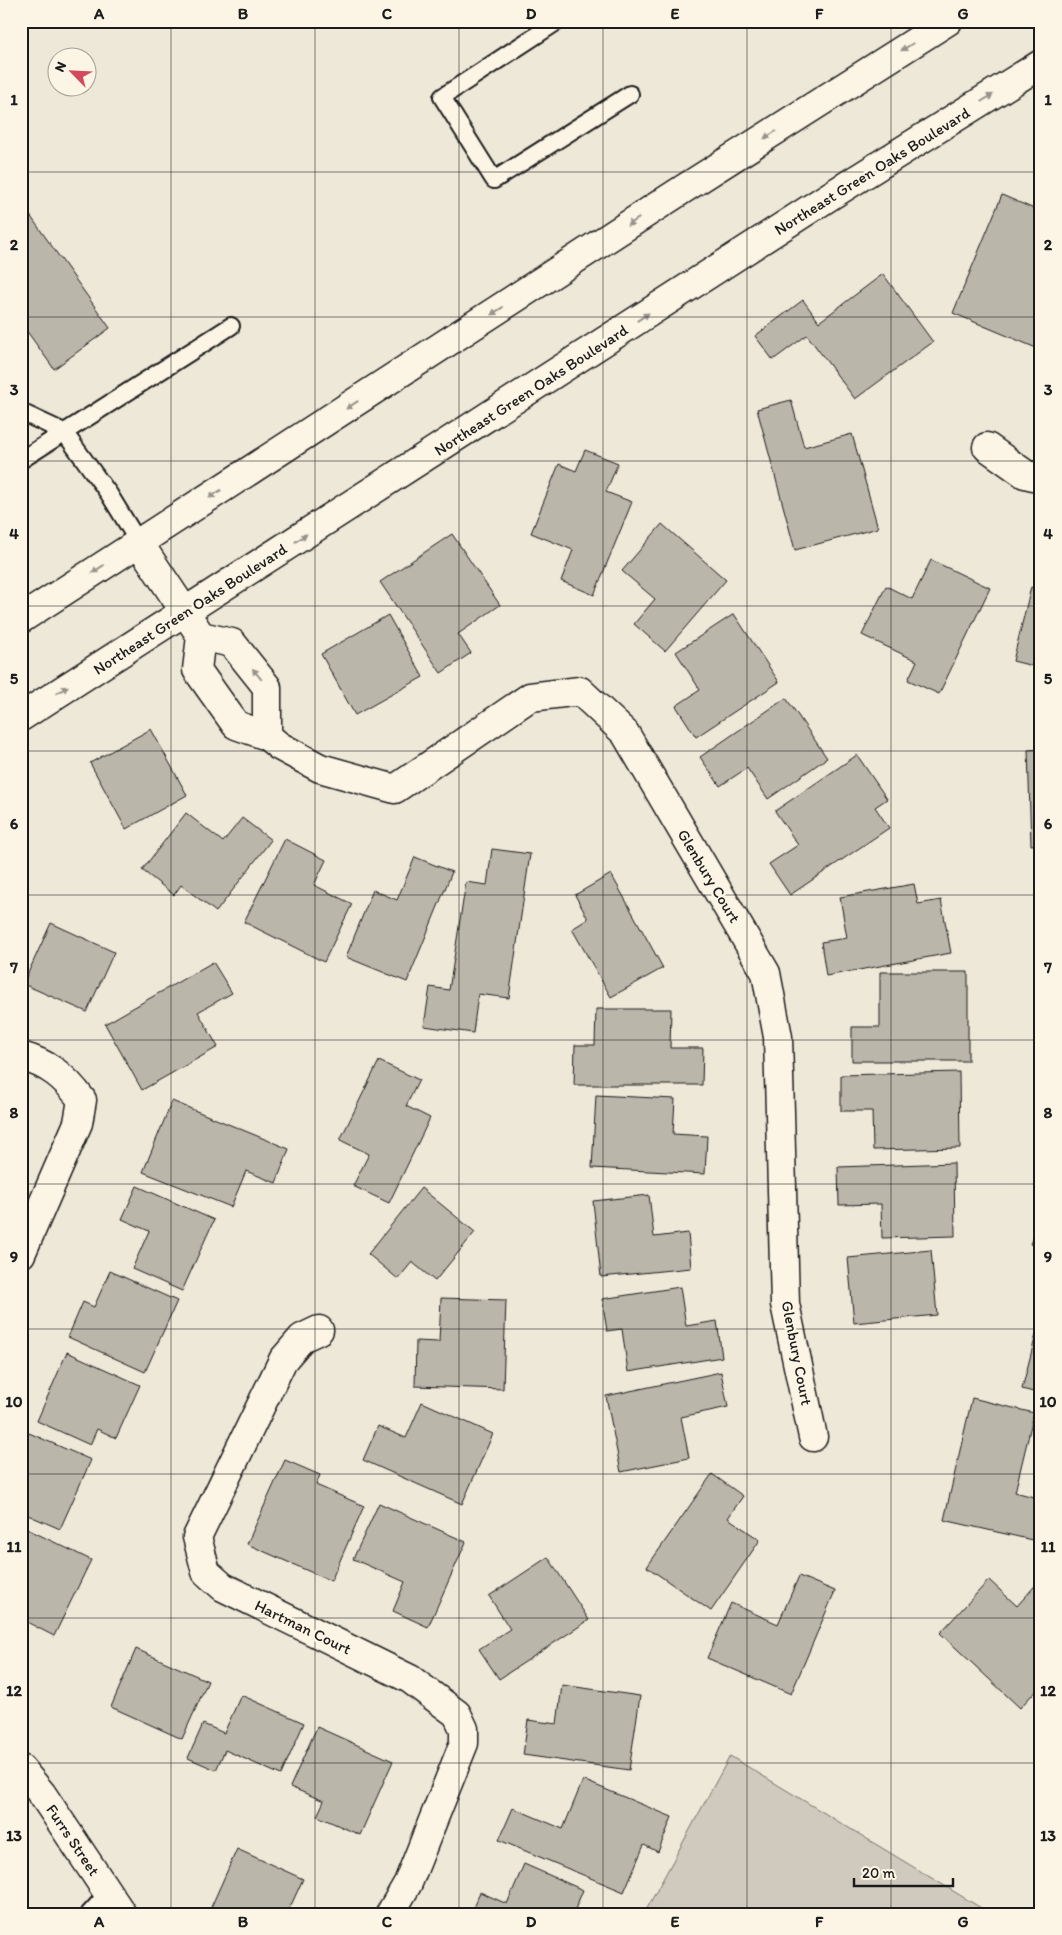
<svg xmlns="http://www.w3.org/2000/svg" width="1062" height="1935" viewBox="0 0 1062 1935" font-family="Itim,sans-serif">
<rect width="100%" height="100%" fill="#eee8d9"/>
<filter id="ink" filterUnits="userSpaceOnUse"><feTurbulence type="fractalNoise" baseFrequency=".02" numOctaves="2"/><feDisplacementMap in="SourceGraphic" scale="10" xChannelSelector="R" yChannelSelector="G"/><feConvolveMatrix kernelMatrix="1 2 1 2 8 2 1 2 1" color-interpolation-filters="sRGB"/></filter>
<g filter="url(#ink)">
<path fill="#cfcabd" stroke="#76736c" d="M730 1756 991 1914H644Z"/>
<path fill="#bab6aa" stroke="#1c1c1c" d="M1002 195 1041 212V240L1038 247 1041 248V350L953 313Z
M24 207 110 328 54 369 21 323V209Z
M883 274 933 342 855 399 807 335 773 360 755 336 803 300 819 322Z
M791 400 804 447 852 434 878 528 795 550 757 409Z
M585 450 618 463 606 492 632 502 594 595 561 581 573 550 531 533 559 464 576 471Z
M662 524 726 580 665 651 634 624 655 599 622 571Z
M452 534 500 605 458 634 471 653 441 673 380 582Z
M931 560 990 588 939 694 908 680 917 661 862 635 886 586 912 599Z
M1031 587 1041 590V668L1013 661Z
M734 614 779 682 696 737 676 706 700 690 676 652Z
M388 615 423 677 355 715 321 654Z
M786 698 827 758 768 799 747 768 720 786 700 757Z
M151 729 187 795 126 829 90 763Z
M1041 749V844L1031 845 1028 750Z
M857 755 887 799 875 807 889 828 790 895 769 864 798 845 775 811Z
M186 813 223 842 242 818 271 840 216 912 181 885 174 895 142 870Z
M285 839 326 860 314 885 352 904 324 962 244 922Z
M492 849 530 854 509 998 478 994 473 1033 424 1026 430 987 449 990 466 882 487 885Z
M415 857 452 872 407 982 346 957 373 890 397 900Z
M611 874 663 968 611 997 572 929 588 919 575 895Z
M914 884 918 904 941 900 951 953 826 976 821 942 847 938 840 897Z
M51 923 114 952 87 1012 23 984Z
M213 962 232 993 198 1012 218 1047 142 1090 105 1024Z
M880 972H968V1061H852V1027H880Z
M596 1009H671L670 1048H703L702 1085H574L575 1045H595Z
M379 1061 419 1080 406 1106 430 1118 389 1203 353 1186 369 1154 340 1140Z
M959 1072 960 1148 873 1150 872 1111H841V1075Z
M596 1095 675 1099 673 1134 707 1136 705 1174 592 1168Z
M172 1101 289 1149 276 1183 246 1171 231 1207 143 1172Z
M954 1163 955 1236 882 1238 881 1204 839 1205 838 1167Z
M137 1186 214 1220 182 1291 132 1269 149 1231 122 1219Z
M421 1188 475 1232 435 1281 412 1262 398 1279 368 1254Z
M649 1195 654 1237 688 1233 691 1268 601 1277 593 1201Z
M1041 1216V1249L1030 1244Z
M931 1250 937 1315 854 1323 848 1258Z
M110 1271 177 1301 145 1372 68 1337 83 1302 94 1307Z
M680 1287 686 1326 717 1321 722 1357 628 1372 622 1329 607 1331 602 1299Z
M441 1298 506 1300 503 1389 415 1386 416 1341 439 1342Z
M1041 1315V1394L1022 1389Z
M67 1352 140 1385 116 1438 97 1429 90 1445 37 1421Z
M721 1372 728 1407 681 1417 689 1458 621 1472 606 1396Z
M972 1398 1034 1413 1015 1492 1041 1499V1542L944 1520Z
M422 1402 493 1434 462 1504 363 1460 378 1426 406 1438Z
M29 1433 91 1460 60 1529 21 1512V1451Z
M285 1460 320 1475 316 1485 364 1506 331 1581 247 1544Z
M712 1474 743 1496 728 1518 760 1540 711 1611 647 1567Z
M379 1503 466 1542 428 1627 393 1611 405 1582 353 1559Z
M21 1526 91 1560 54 1636 21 1619Z
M548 1557 589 1620 499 1679 479 1649 510 1629 489 1596Z
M799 1576 835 1591 791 1694 707 1658 731 1603 778 1624Z
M1041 1579V1641L1036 1646 1041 1651V1685L1020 1708 940 1633 989 1580 1017 1606Z
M136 1649 208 1681 182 1739 111 1707Z
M562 1685 640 1696 629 1770 523 1755 528 1720 557 1724Z
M241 1695 304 1723 281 1775 225 1750 216 1770 188 1758 203 1724 224 1733Z
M317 1727 393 1761 360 1835 317 1816 324 1801 290 1787Z
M583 1780 672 1817 658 1852 644 1845 624 1892 499 1840 513 1808 563 1829Z
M237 1849 303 1879 287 1914H208Z
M524 1864 583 1890 573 1914H470L480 1892 507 1904Z"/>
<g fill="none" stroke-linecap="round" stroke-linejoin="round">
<g stroke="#1c1c1c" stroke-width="20">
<path id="service" d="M558 21 442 97 494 180 630 94
M21 412 64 432 109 494 139 543
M21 460 231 326
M89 1914 108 1893"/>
</g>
<g stroke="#1c1c1c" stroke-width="31">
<path id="minor" d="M987 447 1025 474 1041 478
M139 543 201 636 197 670 236 725 267 736 279 746 320 768 395 789 530 697 580 691 625 733 766 973 778 1037 785 1304 813 1437
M201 636 232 643 267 687V736
M21 1056C49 1064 65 1077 82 1100L78 1123 21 1254
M319 1330 302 1338 283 1360 197 1537 206 1572 223 1587 410 1679 457 1714 464 1729V1743L408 1883 390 1914
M21 1769 42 1794 122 1914"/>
</g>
<g stroke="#1c1c1c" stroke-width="31">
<path id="secondary" d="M21 619 685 188 948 21
M21 717 830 196 1041 64"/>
</g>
<use href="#service" stroke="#fcf5e5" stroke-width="16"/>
<use href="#minor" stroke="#fcf5e5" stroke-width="28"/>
<use href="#secondary" stroke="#fcf5e5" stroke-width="28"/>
</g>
<defs><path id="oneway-solid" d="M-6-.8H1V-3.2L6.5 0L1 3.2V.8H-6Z" transform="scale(1.25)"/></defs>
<g fill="#97938b">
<use href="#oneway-solid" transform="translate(907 47) rotate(148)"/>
<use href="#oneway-solid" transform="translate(987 98) rotate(-32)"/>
<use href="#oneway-solid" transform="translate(770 135) rotate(148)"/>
<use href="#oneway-solid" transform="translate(633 222) rotate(147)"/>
<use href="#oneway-solid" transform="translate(497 311) rotate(147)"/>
<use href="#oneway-solid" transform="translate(643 317) rotate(-33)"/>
<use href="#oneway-solid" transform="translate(352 405) rotate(147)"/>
<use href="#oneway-solid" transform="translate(215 494) rotate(147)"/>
<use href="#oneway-solid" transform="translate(301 538) rotate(-33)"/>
<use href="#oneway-solid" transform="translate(98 569) rotate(147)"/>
<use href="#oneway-solid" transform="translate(257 674) rotate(-129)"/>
<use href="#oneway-solid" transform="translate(62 690) rotate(-32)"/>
</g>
</g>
<path fill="none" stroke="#1c1c1c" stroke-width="1" stroke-opacity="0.55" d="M171 21V1914M315 21V1914M459 21V1914M603 21V1914M747 21V1914M891 21V1914M21 172H1041M21 317H1041M21 461H1041M21 606H1041M21 751H1041M21 895H1041M21 1040H1041M21 1184H1041M21 1329H1041M21 1474H1041M21 1618H1041M21 1763H1041"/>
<g text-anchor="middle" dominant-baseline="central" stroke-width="5" stroke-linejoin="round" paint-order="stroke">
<g font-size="16" fill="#1c1c1c" stroke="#fcf5e5">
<text transform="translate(872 171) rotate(-32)">Northeast Green Oaks Boulevard</text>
<text transform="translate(531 390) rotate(-33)">Northeast Green Oaks Boulevard</text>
<text transform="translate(190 609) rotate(-33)">Northeast Green Oaks Boulevard</text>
<text transform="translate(709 876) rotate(59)">Glenbury Court</text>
<text transform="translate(797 1353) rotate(79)">Glenbury Court</text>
<text transform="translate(303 1627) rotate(26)">Hartman Court</text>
<text transform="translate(73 1840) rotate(56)">Furrs Street</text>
</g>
</g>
<rect width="1062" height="1935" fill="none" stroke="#fcf5e5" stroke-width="55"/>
<g transform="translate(72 72) rotate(294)"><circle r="24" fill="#fcf5e5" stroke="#a29e95"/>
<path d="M0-4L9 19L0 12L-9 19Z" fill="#d1495b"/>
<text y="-8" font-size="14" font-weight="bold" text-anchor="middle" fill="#1c1c1c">N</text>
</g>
<path d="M854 1878v8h99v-8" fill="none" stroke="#1c1c1c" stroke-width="2.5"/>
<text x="862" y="1878" font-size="15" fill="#1c1c1c" stroke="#fcf5e5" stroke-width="4" paint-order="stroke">20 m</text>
<rect x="28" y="28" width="1006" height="1880" fill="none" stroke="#1c1c1c" stroke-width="2"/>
<g font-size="16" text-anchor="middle" font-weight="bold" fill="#1c1c1c">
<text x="99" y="19">A</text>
<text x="243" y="19">B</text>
<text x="387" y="19">C</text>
<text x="531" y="19">D</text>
<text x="675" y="19">E</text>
<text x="819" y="19">F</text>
<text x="963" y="19">G</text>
<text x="14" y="105">1</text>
<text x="1048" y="105">1</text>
<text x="14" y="250">2</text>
<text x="1048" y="250">2</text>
<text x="14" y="395">3</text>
<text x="1048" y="395">3</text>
<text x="14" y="539">4</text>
<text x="1048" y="539">4</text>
<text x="14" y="684">5</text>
<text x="1048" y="684">5</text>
<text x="14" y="829">6</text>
<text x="1048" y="829">6</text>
<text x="14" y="973">7</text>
<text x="1048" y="973">7</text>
<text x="14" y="1118">8</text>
<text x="1048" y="1118">8</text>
<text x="14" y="1262">9</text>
<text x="1048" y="1262">9</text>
<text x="14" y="1407">10</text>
<text x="1048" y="1407">10</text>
<text x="14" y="1552">11</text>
<text x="1048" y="1552">11</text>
<text x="14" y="1696">12</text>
<text x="1048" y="1696">12</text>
<text x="14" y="1841">13</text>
<text x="1048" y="1841">13</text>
<text x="99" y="1927">A</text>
<text x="243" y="1927">B</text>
<text x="387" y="1927">C</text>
<text x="531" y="1927">D</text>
<text x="675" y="1927">E</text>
<text x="819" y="1927">F</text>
<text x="963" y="1927">G</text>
</g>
</svg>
